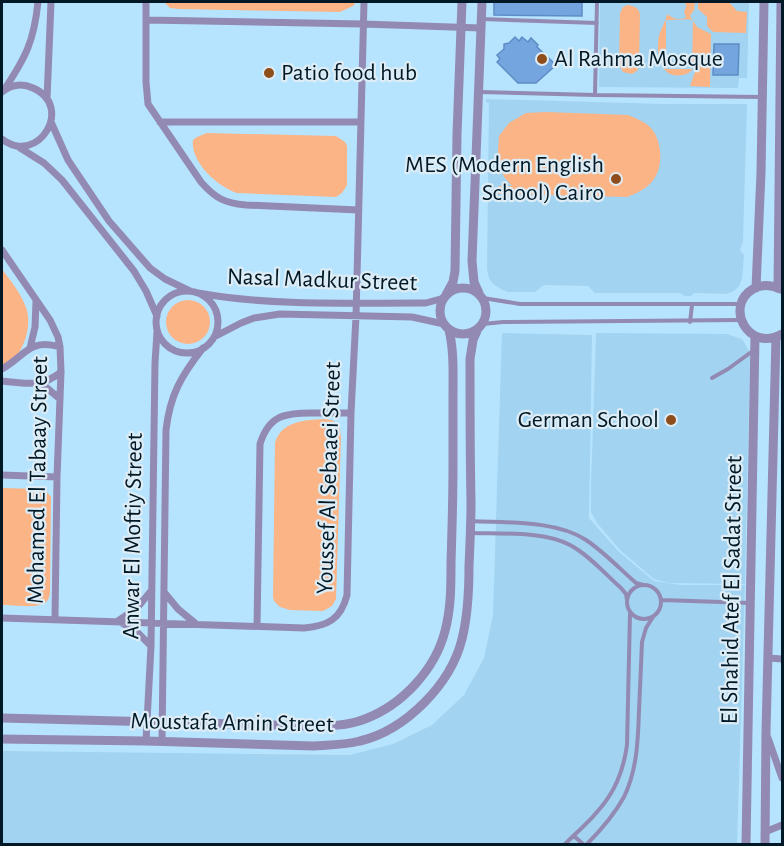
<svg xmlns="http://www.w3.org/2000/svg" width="784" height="846" viewBox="0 0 784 846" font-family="'Alegreya Sans',sans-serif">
<rect width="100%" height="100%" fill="#b6e4ff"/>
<path fill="#a2d3f0" d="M600 2H749L747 78H739L738 88 599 87Z
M486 99 664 104H747L743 241 740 250 744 255 742 279 739 286 734 291 726 294 694 293 691 296H685L680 293H595L588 286 544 285 535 292H508L501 289 493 284 489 278 487 269 489 103 486 102Z
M502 333 592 335 589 518 618 551 654 581 681 585H745L737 844H2V751L350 755 393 744 432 725 464 695 484 658 493 615Z
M596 333 727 334 742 339 748 349 750 354 745 584 669 583 654 579 620 550 597 523 591 512V486Z"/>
<path fill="#fbb485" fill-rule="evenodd" d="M164 2H356L353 6 340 12 179 9 170 8Z
M685 2H695L694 10 690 16 697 27 711 34 710 87 690 86 696 69 698 55C695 60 694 69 690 72 685 76 672 77 667 72 661 67 657 53 658 45 658 30 665 26 667 14 673 19 678 20 685 18L686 17 684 12 686 7ZM693 19 692 69H666V20Z
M698 2H729L737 11 747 12 746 33 713 32 707 26V17L698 9Z
M628 5C635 6 640 9 640 16L639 66 637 71 632 74 623 72 619 65 620 13 623 7Z
M546 112 628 115C635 118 643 121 649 126 662 138 664 165 654 179 647 189 637 193 627 197L498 194 499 186H512L505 178 498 166V151L499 136 509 123 526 113Z
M207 133 336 136 345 142 347 146V185L342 193 336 197 237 193C218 187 190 162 193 140L197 137Z
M2 269C10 280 20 292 25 305 32 320 27 342 17 355 13 360 7 363 2 366Z
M166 322a22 22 0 1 1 44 0a22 22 0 1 1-44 0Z
M324 419 331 420 339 424 341 437 336 599 332 606 323 611 290 610 280 607 274 601 273 597 275 443C281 421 305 420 324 419Z
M2 488 39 489 45 490 51 497 50 593C49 597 49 599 46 602 39 609 12 605 2 605Z"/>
<path fill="#75a5df" stroke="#5e8cc5" stroke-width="1.5" d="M494 2H582V16L494 15Z
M515 37 519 41 522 37 528 42 531 38 538 45 537 47 556 65 536 83H518L497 62 500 59 497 55 504 49V44L509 43Z
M714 44H739L738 75H713Z"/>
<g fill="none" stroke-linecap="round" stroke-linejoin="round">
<path stroke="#938ab3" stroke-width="4" d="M482 19 597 23
M479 92 595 95 762 97
M595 95 597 2
M483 298 520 304H741
M690 322 692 305
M483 324 503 322 740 320
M712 378 728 369 754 350
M471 521C506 523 556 520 586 540 604 552 620 569 636 583L643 585
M471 533C501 534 544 531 570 545 589 555 605 574 621 588L626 594 627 600
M627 602a17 17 0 1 1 34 0a17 17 0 1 1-34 0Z
M662 600 750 603
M574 836 583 844
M565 844C598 812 620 795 627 745L630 613
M587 844C601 830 614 815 624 797 637 770 638 741 639 711 640 688 641 665 642 642L646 628 653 617"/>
<path stroke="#938ab3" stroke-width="7" d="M146 2V82L148 104 201 182C215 198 224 203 246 205L358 210
M146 20 363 24 481 28
M4 90C26 57 34 41 38 2
M2 92C11 85 22 83 33 88 75 106 38 167 2 139
M47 99 51 2
M51 122 68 160 109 221 150 268 165 279 190 291
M160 122H361
M17 146 44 163 62 180 134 271 146 291 157 316
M2 250 50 320 58 337 60 347 61 372 57 477 55 619
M156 322a31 31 0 1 1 62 0a31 31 0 1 1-62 0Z
M198 293C271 306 345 303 418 303H426L444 298
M214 337 241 323 254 318 280 314 412 317 444 324
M30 348 35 327 36 302
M2 369C25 356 29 338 60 347
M2 381C24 383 42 388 61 372
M41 383 60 399
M2 475 57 477
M164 592 178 609 195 623
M2 618 304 628C328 626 341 619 347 595L351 413 356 316 364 2
M118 621 137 608 151 591
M120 622 136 631 151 646
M257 626 260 444C269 415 285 413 312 413 325 413 338 413 351 413
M768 658 782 659
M768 738 782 778
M146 741 151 646 155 363 157 332
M162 741 166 430C170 395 181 376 203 348
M765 832 782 825"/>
<path stroke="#938ab3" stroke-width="9" d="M440 311a23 23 0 1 1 46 0a23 23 0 1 1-46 0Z
M756 288 761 173 764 2
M778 288 781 2
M780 289C772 285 762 284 753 289 724 306 748 353 782 334
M479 293 474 282 472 261 482 2
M446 295 453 282 455 271 457 134 462 2
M2 718 310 726C329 726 347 726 365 719 402 705 435 670 445 631 451 609 451 586 451 563 452 531 453 499 453 467 453 443 453 418 453 394 453 372 454 351 449 330
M2 739 146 741 314 746C330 745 345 745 360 741 406 730 451 684 462 639 468 615 469 590 469 566 470 544 471 523 471 502 470 454 470 407 470 359L473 340 477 331
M746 844 755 336
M765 844 766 732 776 337"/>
</g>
<g fill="#8e4d1a" stroke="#ddecf5" stroke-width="2">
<circle cx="542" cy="59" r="6"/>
<circle cx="269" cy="73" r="6"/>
<circle cx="616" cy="179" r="6"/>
<circle cx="671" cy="420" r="6"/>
</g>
<g text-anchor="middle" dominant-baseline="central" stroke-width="4.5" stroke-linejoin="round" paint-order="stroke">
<g font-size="24" fill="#011926" stroke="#ddecf5" text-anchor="start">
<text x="554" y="59">Al Rahma Mosque</text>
<text x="281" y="73">Patio food hub</text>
<text x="604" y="165" text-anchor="end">MES (Modern English<tspan x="604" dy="28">School) Cairo</tspan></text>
<text x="659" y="420" text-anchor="end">German School</text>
</g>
<g font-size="24" fill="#011926" stroke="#ddecf5">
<text transform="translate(322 280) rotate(2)">Nasal Madkur Street</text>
<text transform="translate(329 478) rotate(-88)">Youssef Al Sebaaei Street</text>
<text transform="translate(38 480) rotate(-89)">Mohamed El Tabaay Street</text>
<text transform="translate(133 536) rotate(-89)">Anwar El Moftiy Street</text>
<text transform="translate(732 590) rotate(-89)">El Shahid Atef El Sadat Street</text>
<text transform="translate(232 723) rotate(1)">Moustafa Amin Street</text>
</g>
</g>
<rect width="784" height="846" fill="none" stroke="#011926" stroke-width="6"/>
</svg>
